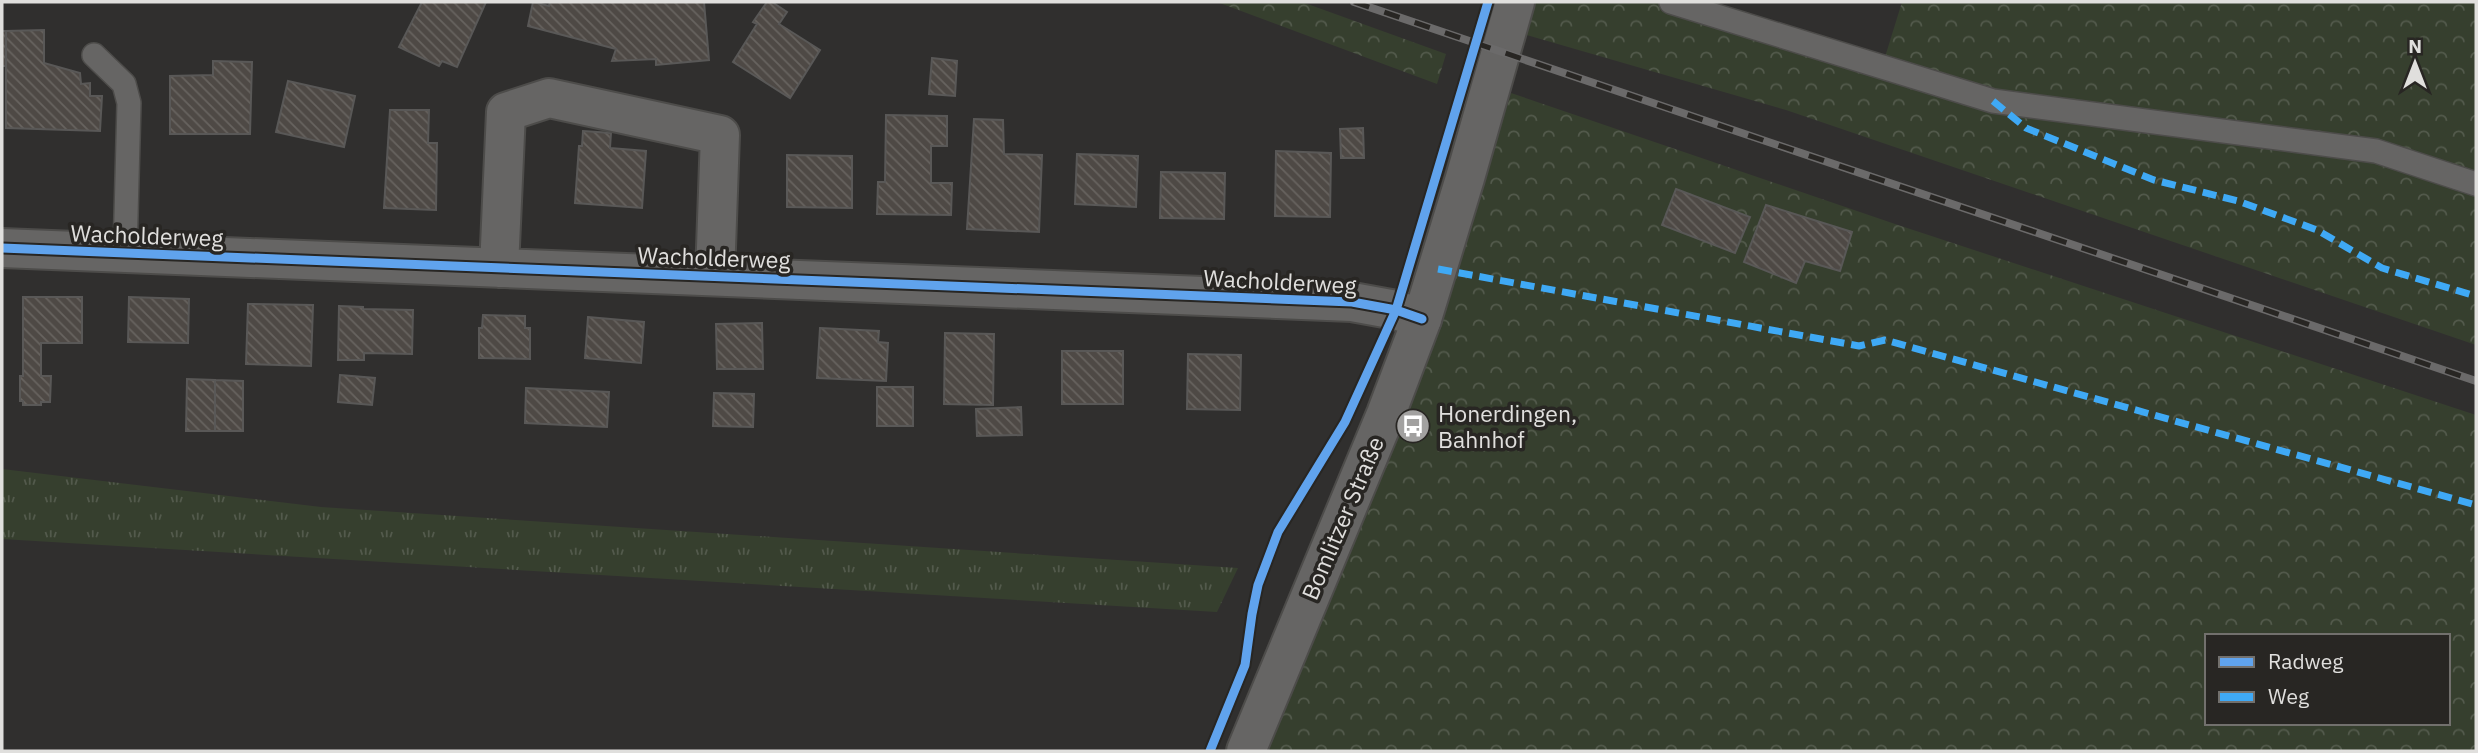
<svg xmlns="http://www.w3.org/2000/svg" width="2478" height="753" viewBox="0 0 2478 753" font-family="'IBM Plex Sans',sans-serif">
<defs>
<pattern id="grass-tufts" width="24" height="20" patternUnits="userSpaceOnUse" patternTransform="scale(1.75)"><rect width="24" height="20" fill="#363f2e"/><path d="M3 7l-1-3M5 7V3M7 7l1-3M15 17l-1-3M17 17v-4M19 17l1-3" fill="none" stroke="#535a4c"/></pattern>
<pattern id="forest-crowns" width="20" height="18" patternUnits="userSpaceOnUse" patternTransform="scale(1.75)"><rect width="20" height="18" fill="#363f2e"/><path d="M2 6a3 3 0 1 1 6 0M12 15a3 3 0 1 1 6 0" fill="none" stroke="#535a4c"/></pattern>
<pattern id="building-back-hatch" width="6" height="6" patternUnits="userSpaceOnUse" patternTransform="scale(1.75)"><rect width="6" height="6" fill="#4e4945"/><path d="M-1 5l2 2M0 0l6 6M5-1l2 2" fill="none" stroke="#67635f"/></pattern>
</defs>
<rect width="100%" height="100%" fill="#302f2e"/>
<path fill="url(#grass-tufts)" d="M2 469 321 507 1238 568 1217 612 2 539Z"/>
<path fill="url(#forest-crowns)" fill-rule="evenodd" d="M1217 2H1302L1446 54 1437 84Z
M1526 2H1697L1885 57 1902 2H2476V345L1786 110 1516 32Z
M1511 93 1898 225 2476 415V751H1265L1460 256ZM2207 636H2448V723H2207Z"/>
<path fill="url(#building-back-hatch)" stroke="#595857" stroke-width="2" d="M422 2H486L457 67 442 61 439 66 399 47Z
M533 2 549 6 550 2H704L709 60 656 65V59L612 61 616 49 528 26Z
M767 2H772L787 12 779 24 820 50 790 98 733 62 757 24 753 22Z
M44 30V63L80 73 81 84 90 83V96H102L100 131 6 128V31Z
M2 31H6V66H2Z
M932 58 957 61 955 96 929 94Z
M213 61 252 62 250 134H170V76L213 75Z
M288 81 355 96 344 147 276 132Z
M390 110H429L428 143H437L436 210 384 208Z
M886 115 947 116V146H931V183H952L951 215 877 214 878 182H885Z
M974 119 1003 120 1004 154 1042 155 1039 232 967 229Z
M1363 128 1364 158H1341L1340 129Z
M583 131 611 133 610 148 646 151 642 208 575 203 579 146H582Z
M1276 151 1331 153 1330 217 1275 216Z
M1077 154 1138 156 1136 207 1075 204Z
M787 155 852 156V208L787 207Z
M1161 172 1225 173 1224 219 1160 218Z
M1676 189 1750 217 1735 253 1662 225Z
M1766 205 1852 232 1840 271 1805 261 1796 283 1744 262Z
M23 297H82V343H41V376H51L50 402H41V405H23V401H20V376H23Z
M129 297 189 299 188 343 128 342Z
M248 304 313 305 311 366 246 364Z
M339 306 363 307V309L413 310 412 354 364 353V360H338Z
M483 315 525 316V328H530V359L479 358V328H482Z
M588 317 644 322 641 363 585 358Z
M762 323 763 369H717L716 324Z
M820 328 879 331 878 342 888 343 886 381 817 378Z
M945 333 994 334 993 405 944 404Z
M1062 351H1123V404H1062Z
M1188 354 1241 355 1240 410 1187 409Z
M340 375 375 378 372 405 338 402Z
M187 379 215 380V431H186Z
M215 380 243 381V431H215Z
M877 387H913V426H877Z
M526 388 609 392 607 427 525 423Z
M714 393 754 394 753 427 713 426Z
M1021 407 1022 435 977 436 976 409Z"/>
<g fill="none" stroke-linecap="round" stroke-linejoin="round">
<g stroke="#4d4c4a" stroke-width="26">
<path id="lane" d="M1671 2 1993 101 2376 151 2476 184
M94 55 124 84 129 103 125 253"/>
</g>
<g stroke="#4d4c4a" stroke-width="42">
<path id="street" d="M2 248 1352 302 1396 310 1422 319
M499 268 506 112 549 98 720 135 715 276"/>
</g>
<g stroke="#4d4c4a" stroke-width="42">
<path id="secondary" d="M1246 751 1386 414 1422 319 1465 178 1515 2"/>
</g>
<use href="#lane" stroke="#666564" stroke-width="23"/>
<use href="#street" stroke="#666564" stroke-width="38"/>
<use href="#secondary" stroke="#666564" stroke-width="38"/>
<g stroke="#6b6a6a" stroke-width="8">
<path id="rail" d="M1354 2 2476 381"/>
</g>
<use href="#rail" stroke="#282623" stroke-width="5" stroke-dasharray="16" stroke-linecap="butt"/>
<path stroke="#3fa9f5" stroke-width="7" stroke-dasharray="14 7" stroke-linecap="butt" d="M1993 101 2026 128 2154 180 2238 201 2317 230 2382 268 2476 296
M1438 269 1859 346 1885 340 2476 505"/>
<g stroke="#282623" stroke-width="13">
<path id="cycleway" d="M2 248 1352 302 1396 310 1422 319
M1210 751 1245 665 1252 614 1258 585 1278 532 1345 422 1396 310 1488 2"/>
</g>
<use href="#cycleway" stroke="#60a3ed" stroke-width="9"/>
</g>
<defs>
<g id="bus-disc" transform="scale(1.75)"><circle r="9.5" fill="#a2a1a0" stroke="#282623"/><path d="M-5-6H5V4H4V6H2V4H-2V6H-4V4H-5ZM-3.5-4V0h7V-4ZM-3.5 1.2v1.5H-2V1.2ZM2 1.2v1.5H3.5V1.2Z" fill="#fff"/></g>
</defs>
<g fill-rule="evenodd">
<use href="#bus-disc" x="1413" y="426"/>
</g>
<g text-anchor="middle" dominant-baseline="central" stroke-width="7" stroke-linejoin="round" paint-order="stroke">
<g font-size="23" fill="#e0dfdd" stroke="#282623">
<text transform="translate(147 235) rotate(2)">Wacholderweg</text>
<text transform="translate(714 257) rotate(2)">Wacholderweg</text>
<text transform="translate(1280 281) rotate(3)">Wacholderweg</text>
<text transform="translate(1342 518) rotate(-67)">Bomlitzer Straße</text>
</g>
<g font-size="23" fill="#e0dfdd" stroke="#282623" text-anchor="start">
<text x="1438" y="413">Honerdingen,<tspan x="1438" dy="26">Bahnhof</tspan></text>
</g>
</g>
<rect width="2478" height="753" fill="none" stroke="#e0dfdd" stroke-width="7"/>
<rect x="2205" y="634" width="245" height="91" fill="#282623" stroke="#72706d" stroke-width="2"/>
<rect x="2219" y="657" width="35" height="10" fill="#60a3ed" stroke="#72706d" stroke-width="2"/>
<text x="2268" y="669" font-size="21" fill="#e0dfdd">Radweg</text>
<rect x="2219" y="692" width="35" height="10" fill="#3fa9f5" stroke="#72706d" stroke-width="2"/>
<text x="2268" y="704" font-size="21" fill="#e0dfdd">Weg</text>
<g transform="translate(2415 63)" stroke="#282623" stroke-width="5" paint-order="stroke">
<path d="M0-5L12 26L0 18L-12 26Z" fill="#e0dfdd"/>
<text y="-10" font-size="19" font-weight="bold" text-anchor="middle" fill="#e0dfdd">N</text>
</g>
</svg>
